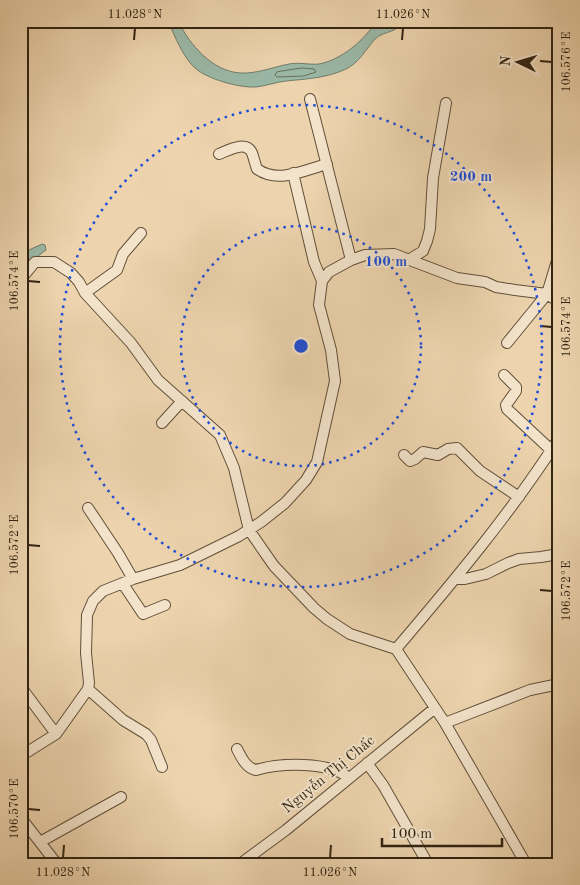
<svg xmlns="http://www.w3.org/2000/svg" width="580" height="885" viewBox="0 0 580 885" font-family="'Old Standard TT',serif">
<rect width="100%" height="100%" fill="#edd4ae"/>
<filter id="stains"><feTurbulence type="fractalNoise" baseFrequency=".004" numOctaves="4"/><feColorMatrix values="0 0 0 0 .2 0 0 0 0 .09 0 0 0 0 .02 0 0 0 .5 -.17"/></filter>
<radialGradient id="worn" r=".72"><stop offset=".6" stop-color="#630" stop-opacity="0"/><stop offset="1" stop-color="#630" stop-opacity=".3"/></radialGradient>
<path fill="#9ab8a7" stroke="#707c6b" d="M168 21H178C190 45 212 71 240 73 257 74 273 67 289 64 299 62 309 65 319 64 341 60 365 40 376 21H403C396 34 385 30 375 39 366 49 359 63 346 69 327 78 306 79 286 81 276 82 266 86 256 87 239 88 207 79 195 68 182 56 175 36 168 21Z
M21 244 29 250 42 244 45 245 46 250 26 265 21 264Z"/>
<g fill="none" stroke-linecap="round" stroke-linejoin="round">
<path stroke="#666e5c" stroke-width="1" d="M302 68 314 69 316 72 304 76 277 77 275 75 277 72Z"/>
<g stroke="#604f39" stroke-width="12">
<path id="minor" d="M310 99 351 260
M219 154C229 150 246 140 252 153 254 158 255 164 257 169 278 184 305 170 327 164
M410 259 423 251 427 241 430 229 433 178 446 103
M21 279 35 262H54L71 273 79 282 85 293 131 343 158 380 220 435 234 468 249 530 274 566 314 608 327 619 350 634 396 649
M322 281 329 272 351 260 365 255 394 254 457 278 485 282 496 287 515 290 547 294 559 302
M85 293 117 270 123 254 141 233
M507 343 547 294 559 254
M504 375 516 387V391L506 405 507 409 551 450
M162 423 182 401
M404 455 410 461 415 459 423 452 438 455 448 449 457 448 480 471 519 497
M88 508 118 553 133 579
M455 579H465L486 574 508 563 519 559 541 557 559 554
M123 584 143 614 165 605
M21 687 56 734
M88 689 123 720 146 734 151 740 162 767
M445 723 530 690 559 684
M237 749C241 757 246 768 256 770 280 763 329 761 349 778
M21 756 56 734 88 689 89 683 86 653 87 615 93 601 103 591 133 579 180 565 239 536 261 522 285 503 306 480 317 462 335 381 331 350 319 305 322 281 314 262 293 173
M367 763 383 785 428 864
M21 818 57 864
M40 842 121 797
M240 864 286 830 435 708
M526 864 445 723 396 649C453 582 511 513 559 438"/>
</g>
<use href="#minor" stroke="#f3e3ca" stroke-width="10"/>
</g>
<path fill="none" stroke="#312312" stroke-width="2" d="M134 40 135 28M402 40 403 28M540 61 552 62M28 281 40 282M540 326 552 327M28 545 40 546M540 590 552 591M28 809 40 810M63 858 64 845M330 858 331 845"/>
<g fill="none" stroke="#1d4ed8" stroke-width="2.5" stroke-dasharray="2.5 5">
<circle cx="301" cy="346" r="120"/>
<circle cx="301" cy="346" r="241"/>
</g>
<g text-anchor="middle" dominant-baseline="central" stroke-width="4" stroke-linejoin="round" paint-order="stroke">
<g font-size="15" fill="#312312" stroke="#f3e3ca">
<text transform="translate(329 775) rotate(-39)">Nguyễn Thị Chấc</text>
</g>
</g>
<circle cx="301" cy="346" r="8" fill="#1d4ed8" stroke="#f3e3ca" stroke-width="2.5"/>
<g font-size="15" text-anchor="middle" font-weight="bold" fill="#1d4ed8" stroke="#f3e3ca" stroke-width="4" stroke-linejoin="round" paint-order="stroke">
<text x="471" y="181">200 m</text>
<text x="386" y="266">100 m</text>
</g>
<rect width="580" height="885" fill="none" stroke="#edd4ae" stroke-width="55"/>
<g transform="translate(518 62) rotate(275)" stroke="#f3e3ca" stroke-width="4" paint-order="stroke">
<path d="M0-4L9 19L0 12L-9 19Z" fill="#312312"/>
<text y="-8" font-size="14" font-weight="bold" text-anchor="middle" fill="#312312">N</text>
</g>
<path d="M382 838v8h120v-8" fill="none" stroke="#312312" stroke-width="2.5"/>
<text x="390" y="838" font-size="15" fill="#312312" stroke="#f3e3ca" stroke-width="4" paint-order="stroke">100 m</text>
<rect x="28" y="28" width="524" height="830" fill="none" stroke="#312312" stroke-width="2"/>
<g font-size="12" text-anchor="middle" fill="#312312">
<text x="135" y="18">11.028°N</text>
<text x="403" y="18">11.026°N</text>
<text transform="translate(566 62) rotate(-90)" y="4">106.576°E</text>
<text transform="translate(14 281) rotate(-90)" y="4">106.574°E</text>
<text transform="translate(566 327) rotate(-90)" y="4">106.574°E</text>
<text transform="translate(14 545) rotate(-90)" y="4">106.572°E</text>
<text transform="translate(566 591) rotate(-90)" y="4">106.572°E</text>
<text transform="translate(14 809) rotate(-90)" y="4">106.570°E</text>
<text x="63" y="876">11.028°N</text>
<text x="330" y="876">11.026°N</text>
</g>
<rect width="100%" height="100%" filter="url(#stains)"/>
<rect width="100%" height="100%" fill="url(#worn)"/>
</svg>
